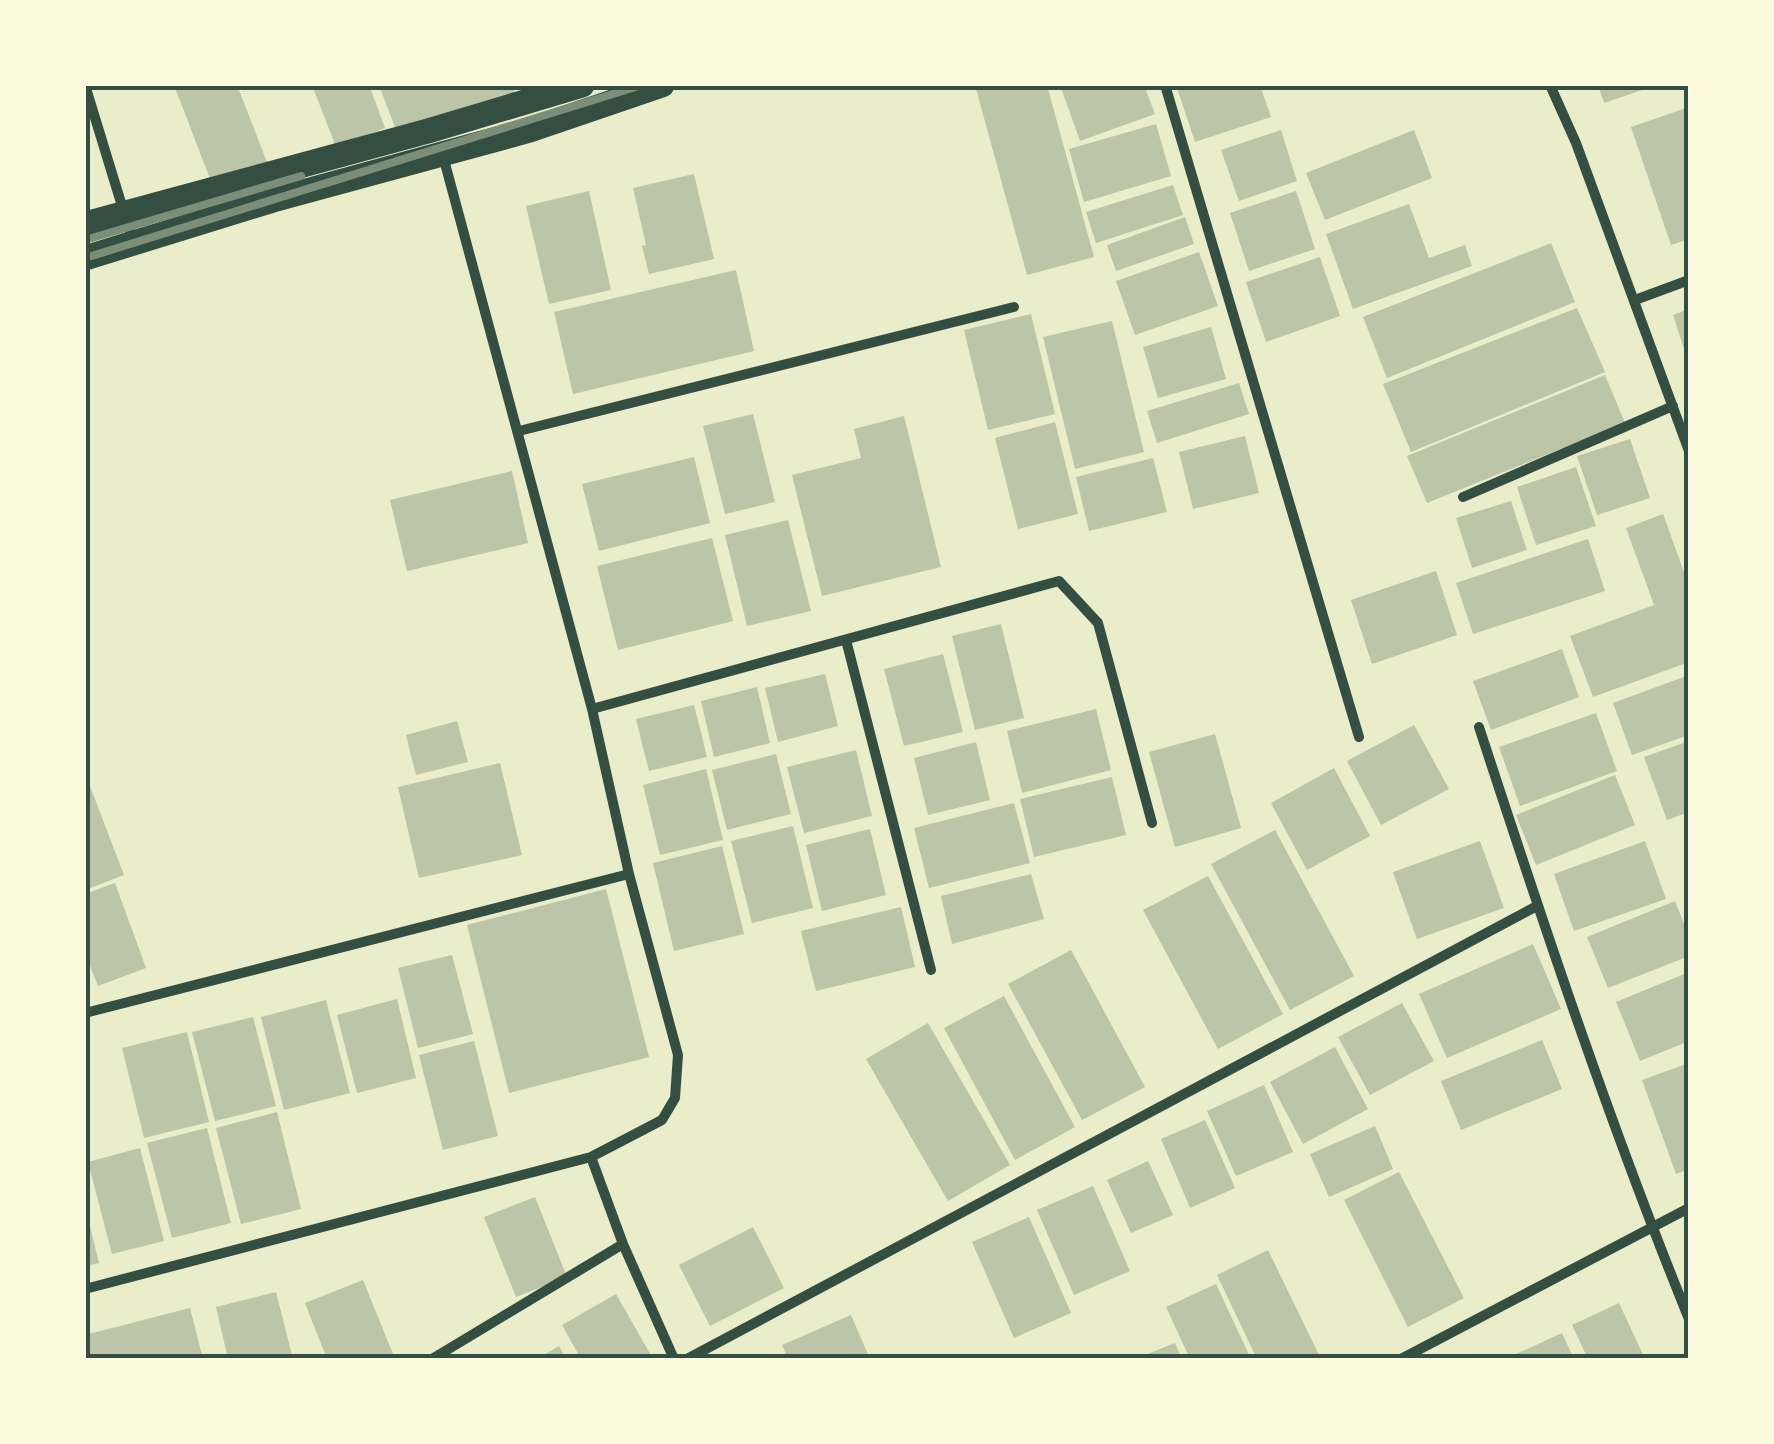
<svg xmlns="http://www.w3.org/2000/svg" width="1774" height="1444" viewBox="0 0 1774 1444" font-family="Barlow,sans-serif">
<rect width="100%" height="100%" fill="#e9edc9"/>
<path fill="#bcc5a7" d="M174 85H237L267 162 212 184Z
M312 85H369L385 128 336 147Z
M379 85H512L515 93 399 138Z
M975 85H1047L1094 257 1027 275Z
M1060 85H1144L1155 114 1080 141Z
M1176 85H1260L1271 117 1195 142Z
M1598 85H1654V86L1604 103Z
M1689 107V239L1671 245 1631 127Z
M1156 124 1171 176 1084 202 1069 149Z
M1281 130 1297 181 1239 201 1221 150Z
M1414 130 1432 178 1325 220 1306 173Z
M694 174 714 259 649 274 642 246 646 245 633 188Z
M1173 185 1183 215 1096 243 1086 212Z
M589 191 611 290 549 304 526 206Z
M1296 191 1315 249 1249 271 1230 213Z
M1409 204 1429 258 1465 245 1472 266 1353 309 1326 234Z
M1185 217 1194 244 1116 271 1107 245Z
M1551 243 1575 302 1387 378 1363 317Z
M1199 252 1218 306 1135 335 1116 281Z
M1320 257 1340 316 1266 342 1246 282Z
M736 270 754 351 573 394 554 312Z
M1577 308 1605 372 1411 452 1383 384Z
M1689 309V361H1688L1673 315Z
M1031 314 1055 414 988 430 964 330Z
M1112 321 1144 452 1075 469 1043 337Z
M1211 327 1226 379 1158 398 1143 347Z
M1605 375 1625 423 1427 503 1407 456Z
M1239 383 1249 414 1157 443 1147 411Z
M753 414 775 502 725 514 703 426Z
M904 416 941 567 822 596 792 475 861 458 854 429Z
M1055 422 1078 514 1018 529 995 438Z
M1245 436 1259 493 1193 509 1179 452Z
M1630 439 1650 498 1597 515 1577 456Z
M694 457 710 523 599 551 582 484Z
M1153 458 1167 512 1089 531 1076 477Z
M1576 467 1596 526 1536 545 1517 487Z
M512 471 528 543 407 571 390 500Z
M1511 501 1527 550 1472 568 1456 518Z
M1663 514 1689 586V662L1593 697 1570 636 1654 605 1626 528Z
M788 520 811 611 747 626 725 535Z
M712 538 733 621 618 650 597 566Z
M1588 539 1605 591 1473 634 1456 583Z
M1436 571 1457 635 1372 664 1351 600Z
M1001 624 1024 718 975 730 952 636Z
M1562 649 1579 697 1491 730 1473 681Z
M943 654 963 732 904 746 884 669Z
M825 674 838 726 778 742 765 688Z
M1689 675V735L1632 755 1613 703Z
M757 687 770 743 714 757 701 701Z
M694 705 707 757 649 771 636 719Z
M1096 709 1111 770 1022 793 1007 731Z
M1596 713 1617 771 1520 806 1499 747Z
M457 721 468 762 416 775 406 735Z
M1414 725 1449 789 1381 825 1347 761Z
M1215 734 1241 828 1175 847 1149 752Z
M1689 741V812L1667 820 1644 757Z
M976 742 990 800 928 815 914 758Z
M856 750 872 816 804 833 787 767Z
M776 754 791 814 727 830 712 770Z
M500 763 522 855 419 878 398 787Z
M1334 768 1370 836 1307 870 1271 803Z
M706 769 723 840 660 855 643 785Z
M85 773 124 875 85 890Z
M1615 775 1635 825 1536 865 1516 815Z
M1112 777 1126 835 1034 857 1020 799Z
M1014 803 1030 863 929 888 914 828Z
M793 826 813 908 752 923 731 841Z
M870 829 886 895 822 911 806 845Z
M1275 830 1354 976 1290 1010 1211 864Z
M1480 841 1504 908 1417 939 1393 872Z
M1645 841 1666 899 1574 931 1554 874Z
M722 846 744 934 674 951 653 863Z
M1031 874 1044 919 952 944 941 896Z
M1208 876 1283 1014 1218 1049 1143 910Z
M115 883 146 968 98 986 85 953V894Z
M606 889 649 1057 509 1093 467 925Z
M1675 901 1689 936V956L1608 988 1587 937Z
M901 907 915 967 816 991 801 931Z
M1533 944 1561 1009 1447 1058 1419 994Z
M1071 950 1145 1087 1082 1120 1008 984Z
M452 955 473 1034 418 1048 398 968Z
M1689 972V1041L1640 1061 1616 1002Z
M1004 996 1075 1127 1015 1160 944 1028Z
M397 999 416 1078 357 1093 337 1015Z
M326 1000 350 1093 284 1110 261 1017Z
M1402 1003 1434 1061 1370 1095 1338 1037Z
M253 1017 276 1106 215 1121 192 1032Z
M928 1023 1010 1165 948 1201 866 1059Z
M187 1032 209 1122 144 1138 122 1048Z
M1542 1040 1562 1089 1461 1130 1441 1081Z
M474 1041 498 1136 443 1150 419 1055Z
M1335 1047 1368 1109 1303 1144 1270 1082Z
M1689 1063V1169L1676 1174 1642 1080Z
M1264 1085 1293 1152 1236 1176 1207 1111Z
M277 1112 301 1209 241 1224 216 1128Z
M1205 1120 1235 1188 1190 1208 1161 1139Z
M1375 1126 1393 1169 1329 1197 1310 1154Z
M207 1128 231 1223 172 1238 147 1143Z
M140 1148 164 1241 112 1254 88 1162Z
M1148 1161 1173 1215 1131 1233 1107 1180Z
M1399 1172 1464 1298 1408 1327 1344 1200Z
M1093 1186 1130 1271 1074 1295 1037 1210Z
M535 1197 567 1277 516 1297 484 1217Z
M86 1210 99 1263 85 1266V1211Z
M1029 1217 1071 1313 1014 1338 972 1242Z
M753 1227 784 1288 710 1326 679 1265Z
M1268 1250 1321 1359H1257L1217 1275Z
M363 1280 395 1359H327L305 1303Z
M1216 1284 1251 1359H1190L1166 1307Z
M276 1292 293 1359H228L216 1307Z
M616 1294 653 1359H581L562 1325Z
M1619 1303 1645 1359H1588L1572 1325Z
M190 1308 203 1359H85V1335Z
M851 1315 870 1359H788L782 1345Z
M1562 1333 1574 1359H1515L1514 1355Z
M1175 1343 1182 1359H1135Z
M559 1346 566 1359H537Z"/>
<g fill="none" stroke-linecap="round" stroke-linejoin="round">
<path stroke="#344e41" stroke-width="10" d="M85 85 133 242
M1165 85 1359 737
M1550 85 1576 143 1689 451
M1635 300 1689 280
M519 431 1014 307
M1463 497 1673 406
M846 640 931 970
M592 709 1059 581 1098 623 1152 823
M1479 727C1544 926 1610 1125 1689 1319
M85 1013 629 874
M591 1157 623 1244 674 1359
M85 1289 591 1157 662 1120 675 1098 678 1055 629 874 592 709 443 156
M432 1359 623 1244
M687 1359 1537 906
M1401 1359 1689 1208"/>
<path stroke="#344e41" stroke-width="25" d="M85 224 428 131 582 85
M85 258 273 200 530 130 662 85"/>
<path stroke="#7c8e77" stroke-width="8" d="M85 240 301 176
M85 258 642 85"/>
</g>
<rect width="1774" height="1444" fill="none" stroke="#fefae0" stroke-width="175"/>
<rect x="88" y="88" width="1598" height="1268" fill="none" stroke="#344e41" stroke-width="4"/>
</svg>
